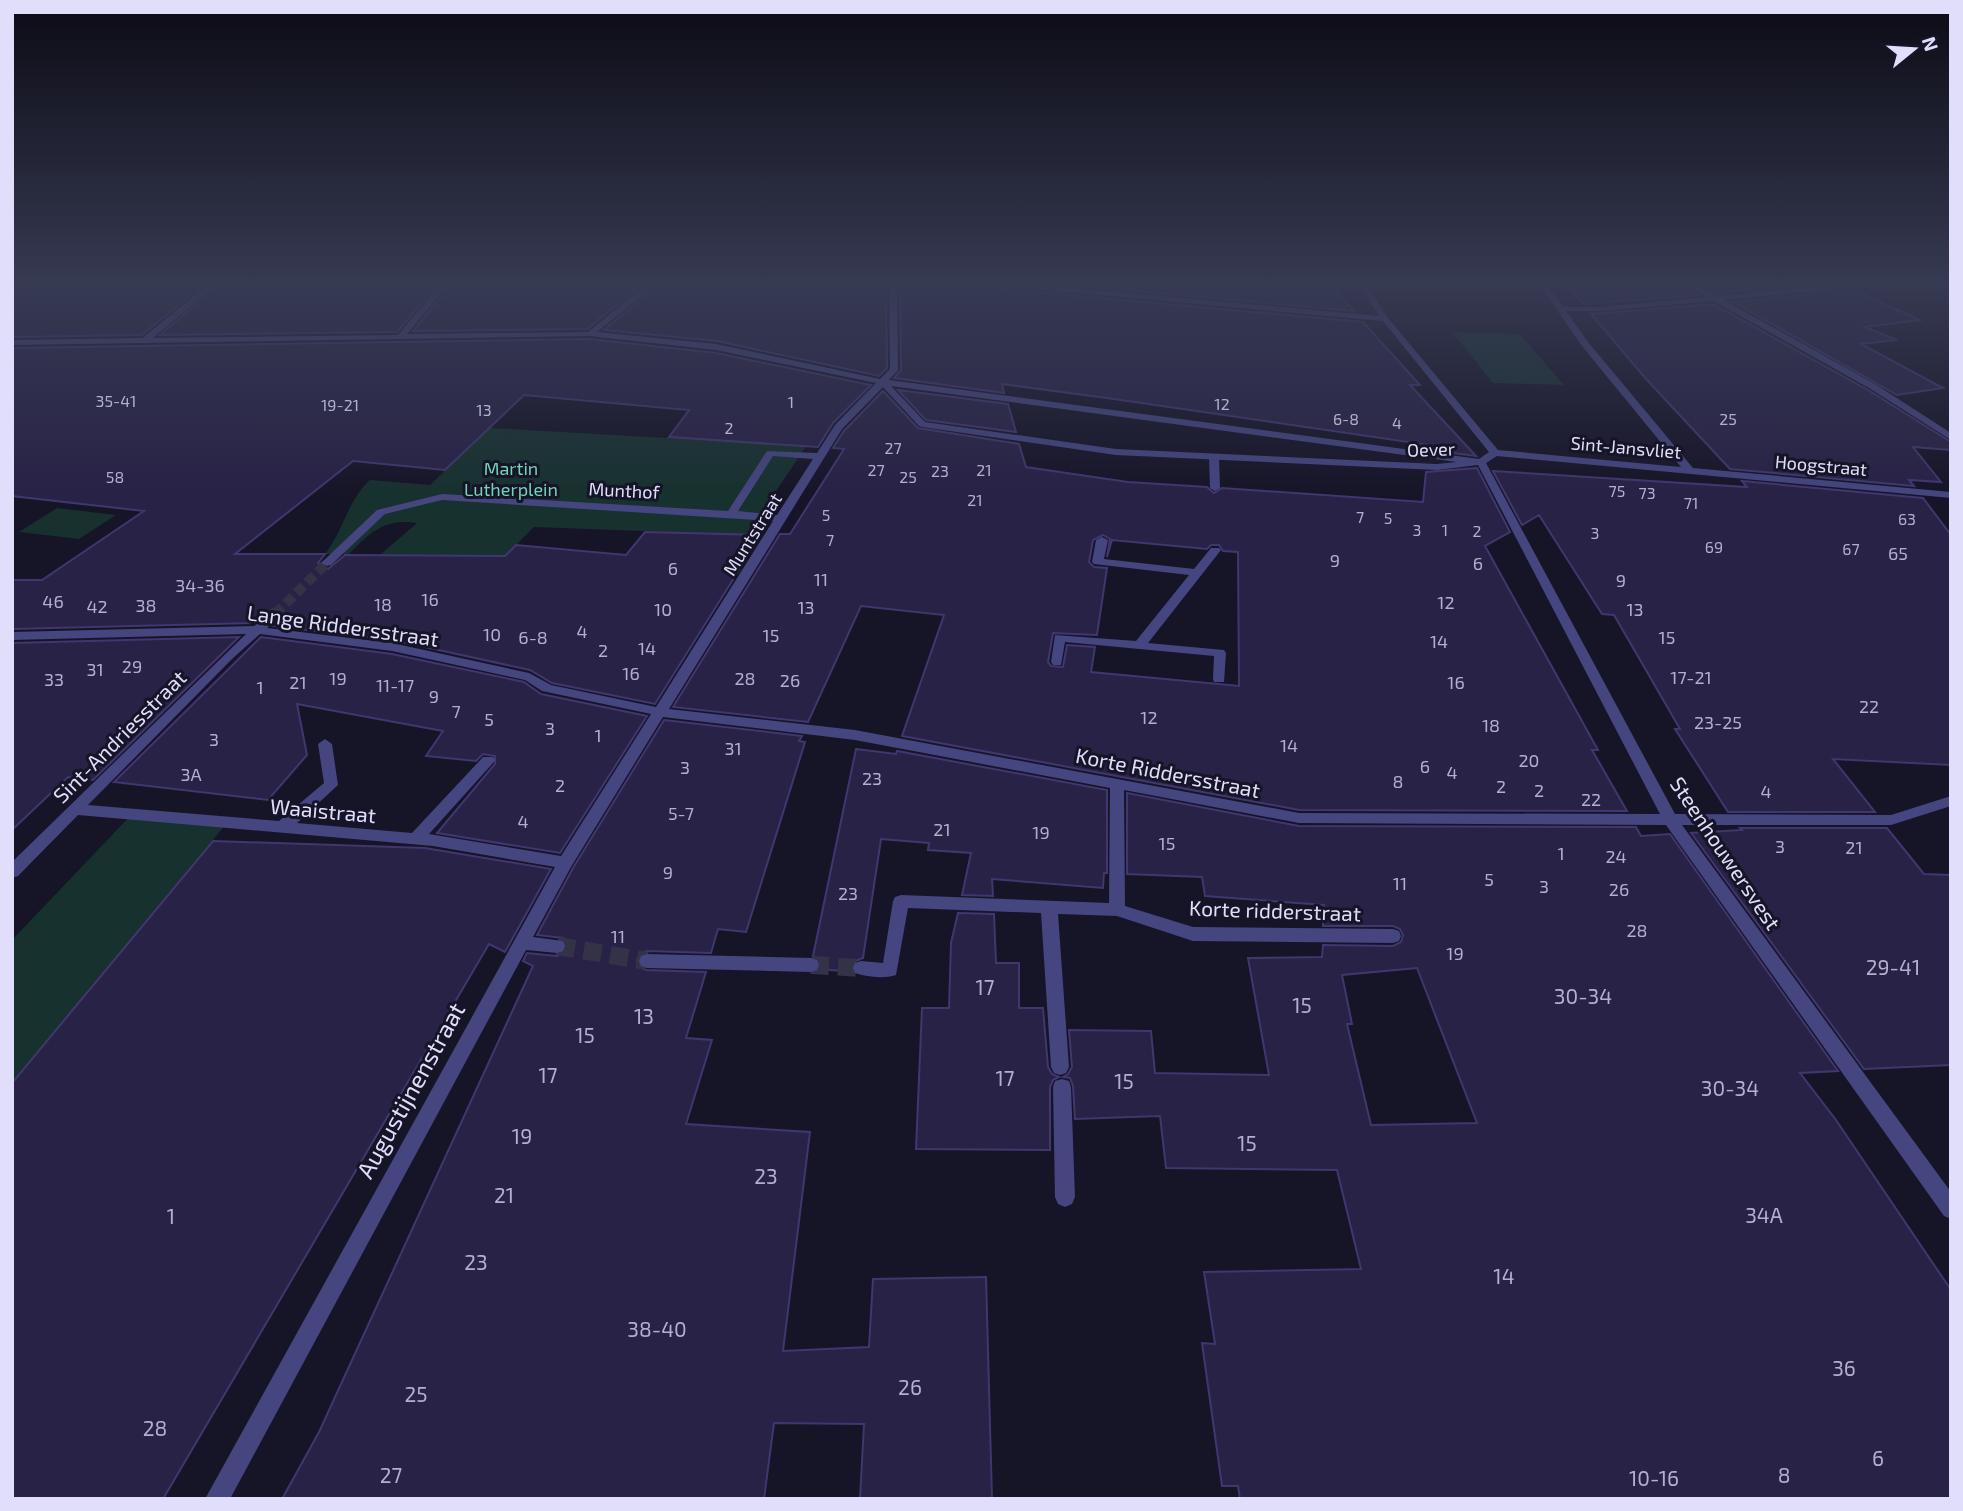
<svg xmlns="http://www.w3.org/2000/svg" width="1963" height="1511" viewBox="0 0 1963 1511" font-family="'Exo 2',sans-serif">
<rect width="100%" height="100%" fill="#161427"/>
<path fill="#17312f" d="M1452 332 1520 334 1564 385 1493 383Z
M490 428 806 446 747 535 534 527 503 558 380 555 417 523C386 518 370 532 349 554H325C344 530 347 501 370 480L430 485Z
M57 508 116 515 79 539 19 532Z
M132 814 226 824 12 1083V940Z"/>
<path fill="#282246" stroke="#40376f" stroke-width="2" fill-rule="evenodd" d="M12 284H204L142 335 12 337Z
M220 284H438L397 332 160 335Z
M452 284H643L587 329 413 331Z
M659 284H886L887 368 879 376 717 341 604 330Z
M900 284H995L1001 289 1363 322 1420 385H1410L1476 456 1429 450V445L1107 398 1002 384 1004 393 894 378 901 370Z
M1057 284H1329L1354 311Z
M1565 284H1684L1699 295 1583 304Z
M1701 284H1812L1718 293Z
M1854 290 1920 320 1865 327 1897 340 1861 344 1943 388 1897 395 1733 302Z
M1713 304 1868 390 1951 442V450L1913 447 1941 482 1909 480 1914 486 1730 469 1647 380 1591 314Z
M590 339 716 353 871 385 833 423 818 447 669 437 689 410 524 395 445 470 353 461 235 554H325L318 563 328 569 345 555 505 556 516 545 626 555 645 532 761 535 655 704 552 683 530 670 393 640 273 626 280 618 271 611 253 623 12 629V580H42L144 511 12 496V348Z
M898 390 1008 404 1016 432 926 420Z
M883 391 918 428 1019 444 1026 467 1128 482 1207 487 1214 493 1222 488 1423 502 1426 472 1477 468 1510 532 1485 546 1598 750H1592L1627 811 1299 810 902 736 944 615 861 606 808 722 673 707 780 534H790L844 449 833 448 844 431ZM1103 535 1110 539 1107 557 1112 540 1207 549 1211 545H1219L1223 551 1238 552 1239 686 1091 672 1095 647 1067 645 1063 667 1051 666 1048 662 1053 633 1097 635 1107 568 1094 567 1089 562 1093 540Z
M1493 471 1747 487 1742 481 1923 498 1951 535V765L1833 759 1875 812H1728L1675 729H1680L1614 615 1602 614 1539 515 1522 525Z
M239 637 93 780 68 777 12 830V643Z
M261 637 392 654 524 682 541 694 647 716 560 853 437 833 495 764V756L483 754 476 761 426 756 443 731 297 704 307 755 268 800 114 782Z
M664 720 802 736 799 741 805 742 746 932 718 929 711 953 647 951 640 954 637 960 639 967 646 970 706 972 686 1038 712 1040 686 1124 810 1132 783 1351 869 1347 873 1279 986 1277 992 1499H860L864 1424 774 1423 764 1499H282L319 1432 533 966 523 961 527 953 557 956 565 952 567 945 563 938 537 935 573 868Z
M856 749 896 754 897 751 1107 790V873H1104L1103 888 992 879 993 896 962 895 971 853 928 850 929 843 881 839 863 958 853 962 852 972 820 969 819 959 813 956Z
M1127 793 1299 826 1636 827 1641 836 1670 834 1838 1071 1800 1073 1836 1120 1951 1290V1499H1240L1238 1486H1222L1202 1343 1215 1344 1204 1272 1361 1269 1337 1170 1166 1168 1160 1116 1075 1119 1073 1086 1070 1078 1063 1077 1068 1074 1072 1067 1069 1030 1151 1031 1155 1073 1269 1075 1248 958 1322 957 1323 945 1393 946 1401 942 1403 935 1400 929 1393 926H1323L1324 905 1205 896 1202 877 1127 874ZM1417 968 1477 1123 1371 1125 1347 1024H1352L1342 975Z
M1740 828H1887L1924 874 1951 875V1065L1864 1069 1691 833 1742 830Z
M213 841 425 848 551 869 505 952 489 944 163 1499H12V1083Z
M958 913 994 914 996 963H1019V1008H1043L1048 1067 1052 1074 1059 1077 1053 1080 1050 1087V1150L916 1149 922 1008H949L951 943Z"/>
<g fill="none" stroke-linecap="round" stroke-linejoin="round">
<path stroke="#343247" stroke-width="10" stroke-dasharray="10 5" stroke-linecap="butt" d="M275 614 327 563"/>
<path stroke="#343247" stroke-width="13" stroke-dasharray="13 7" stroke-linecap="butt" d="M271 618 277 612"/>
<path stroke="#343247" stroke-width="18" stroke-dasharray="18 9" stroke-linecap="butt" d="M557 946 647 961
M811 965 861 968"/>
<path fill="#454580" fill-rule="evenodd" d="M1214 454 1219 457 1220 488 1215 491 1210 488 1209 457Z
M1102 537 1108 540 1104 559 1194 569 1211 548H1219L1221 550 1148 643 1224 650 1226 653 1224 682H1214L1213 679 1214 656 1065 642 1061 665H1053L1051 662 1055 635 1136 641 1189 575 1094 564 1092 562 1096 540Z"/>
<path fill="#454580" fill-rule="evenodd" d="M208 284H217L153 338 398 335 441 284H449L407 334 588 332 647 284H656L597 332 716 344 880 379 890 369 889 284H897L898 370 889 380 1479 459 1489 452 1383 321 1001 286 997 284H1027L1379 316 1358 284H1366L1388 318 1498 450 1681 467 1582 346 1539 284H1547L1563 307H1601L1707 297 1686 284H1696L1717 296 1840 284H1869L1865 286 1724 300 1875 384 1951 433V440L1869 388 1714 301 1601 311H1566L1588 342 1693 468 1951 492V498L1497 456 1486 463 1675 814 1891 815 1951 796V806L1891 825H1682L1951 1192V1219L1944 1216 1666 825 1299 823 1124 790 1125 906 1193 927 1393 929 1399 931 1401 936 1399 941 1393 943 1193 941 1117 916 1058 914 1069 1067 1066 1073 1060 1075 1054 1073 1051 1067 1041 913 908 908 896 975C884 979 867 977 855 973L853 968 855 963 861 961 883 963 893 901 895 897 901 895 1109 903 1110 788 855 740 663 717 571 867 533 937 563 941 565 946 563 951 557 953 526 950 230 1499H205L555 867 433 846 78 815 18 876 12 878V862L246 634 12 640V632L254 626 271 614 277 618 267 628 392 643 529 673 551 685 656 707 773 521 442 500 385 514 331 565 327 566 321 563 377 510 442 494 728 511 767 451 817 453 835 425 876 383 716 350 590 336 12 345V340L143 338ZM891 386 1457 462 1437 464 1116 449 925 422ZM883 387 919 426 922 427 1116 455 1437 470 1478 465 1660 814 1299 813 855 730 669 709 842 429ZM773 456 813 459 777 515 738 511ZM260 634 392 651 525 680 542 691 651 714 561 856 429 834 493 763 495 760 493 757H483L412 833 297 823 338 785 332 744 325 739 318 744 324 783 279 821 88 805 232 659Z
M647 954 811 958 817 960 819 965 817 970 811 972 647 968 641 966 639 961 641 956Z
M1062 1079 1069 1081 1071 1087 1075 1197 1072 1204 1065 1207 1058 1204 1055 1197 1053 1087 1055 1081Z"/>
</g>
<linearGradient id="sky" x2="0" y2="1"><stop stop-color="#0c0b15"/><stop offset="0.57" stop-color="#363a52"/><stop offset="1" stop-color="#363a52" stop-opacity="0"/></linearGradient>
<rect width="1963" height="496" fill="url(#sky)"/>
<g text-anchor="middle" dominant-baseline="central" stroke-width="6" stroke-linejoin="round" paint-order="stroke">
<g font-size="16" fill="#b3afce">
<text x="116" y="400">35-41</text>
<text x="791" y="401">1</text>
<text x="1222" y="403">12</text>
<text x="340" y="404">19-21</text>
<text x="484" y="409">13</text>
<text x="1346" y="418">6-8</text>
<text x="1728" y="418">25</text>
<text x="1397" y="422">4</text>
<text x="729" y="427">2</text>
<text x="893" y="447">27</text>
<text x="876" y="469">27</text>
<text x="984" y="469">21</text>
<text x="940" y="470">23</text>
<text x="115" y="476">58</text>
<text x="908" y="476">25</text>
<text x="1617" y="490">75</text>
<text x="1647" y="492">73</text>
<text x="975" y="499">21</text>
<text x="1691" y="502">71</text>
<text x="826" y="514">5</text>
<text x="1360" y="516">7</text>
<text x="1388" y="517">5</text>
<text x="1907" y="518">63</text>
<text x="1417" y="529">3</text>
<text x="1445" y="529">1</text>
<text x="1477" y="530">2</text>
<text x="1595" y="532">3</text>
<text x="830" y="539">7</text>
<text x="1714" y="546">69</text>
<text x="1851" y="548">67</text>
</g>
<g font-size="18" fill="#e1defb" stroke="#161427">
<text transform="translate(1626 447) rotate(5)">Sint-Jansvliet</text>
<text transform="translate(1431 449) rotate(-2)">Oever</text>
<text transform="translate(1821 465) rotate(5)">Hoogstraat</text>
<text transform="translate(624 490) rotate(3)">Munthof</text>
<text transform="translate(752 534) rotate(-58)">Muntstraat</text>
</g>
<g font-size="18" fill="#72d3b7" stroke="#161427">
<text x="511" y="468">Martin<tspan x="511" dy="21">Lutherplein</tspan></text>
</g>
<g font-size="18" fill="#b3afce">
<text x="1898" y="553">65</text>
<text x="1335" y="560">9</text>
<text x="1478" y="563">6</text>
<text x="673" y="568">6</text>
<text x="821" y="579">11</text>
<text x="1621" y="580">9</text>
<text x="200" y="585">34-36</text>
<text x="430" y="599">16</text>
<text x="53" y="601">46</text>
<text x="1446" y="602">12</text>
<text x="383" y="604">18</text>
<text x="146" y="605">38</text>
<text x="97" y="606">42</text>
<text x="806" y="607">13</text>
<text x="663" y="609">10</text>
<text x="1635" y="609">13</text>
<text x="582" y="631">4</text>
<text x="492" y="634">10</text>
<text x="771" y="635">15</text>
<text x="533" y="637">6-8</text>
<text x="1667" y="637">15</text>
<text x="1439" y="641">14</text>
<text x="647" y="648">14</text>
<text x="603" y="650">2</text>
<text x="132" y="666">29</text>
<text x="95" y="669">31</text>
<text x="631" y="673">16</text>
<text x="1691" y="677">17-21</text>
<text x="338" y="678">19</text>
<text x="745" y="678">28</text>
<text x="54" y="679">33</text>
<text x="790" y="680">26</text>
<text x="298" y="682">21</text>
<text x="1456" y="682">16</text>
<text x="395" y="685">11-17</text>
<text x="260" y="687">1</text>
<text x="434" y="696">9</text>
<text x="1869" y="706">22</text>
<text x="456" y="711">7</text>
<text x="1149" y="717">12</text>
<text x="489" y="719">5</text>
<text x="1718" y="722">23-25</text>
<text x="1491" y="725">18</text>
<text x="550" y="728">3</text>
<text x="598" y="735">1</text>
<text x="214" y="739">3</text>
<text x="1289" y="745">14</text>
<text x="733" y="748">31</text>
<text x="1529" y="760">20</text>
<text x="1425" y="766">6</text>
<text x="685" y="767">3</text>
<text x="1452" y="772">4</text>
<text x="191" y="774">3A</text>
<text x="872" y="778">23</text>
<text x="1398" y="781">8</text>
<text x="560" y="785">2</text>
<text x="1501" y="786">2</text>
<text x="1539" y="790">2</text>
<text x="1766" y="791">4</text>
<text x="1591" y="799">22</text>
<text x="681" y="813">5-7</text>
<text x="523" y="821">4</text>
<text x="942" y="829">21</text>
<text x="1041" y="832">19</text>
<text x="1167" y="843">15</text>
<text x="1780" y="846">3</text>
<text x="1854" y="847">21</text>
<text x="1561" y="853">1</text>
<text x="1616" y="856">24</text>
<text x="668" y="872">9</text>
<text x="1489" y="879">5</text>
<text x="1400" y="883">11</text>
<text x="1544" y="886">3</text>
<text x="1619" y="889">26</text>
<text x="848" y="893">23</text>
<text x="1637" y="930">28</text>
<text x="618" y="936">11</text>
<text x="1455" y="953">19</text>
</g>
<g font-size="21" fill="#e1defb" stroke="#161427">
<text transform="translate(343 625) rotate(8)">Lange Riddersstraat</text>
<text transform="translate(119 736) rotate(-45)">Sint-Andriesstraat</text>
<text transform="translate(1168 772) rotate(11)">Korte Riddersstraat</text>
<text transform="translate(323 810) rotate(5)">Waaistraat</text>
<text transform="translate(1726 853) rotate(56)">Steenhouwersvest</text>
<text transform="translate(1275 910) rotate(2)">Korte ridderstraat</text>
</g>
<g font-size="21" fill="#b3afce">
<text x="1893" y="966">29-41</text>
<text x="985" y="986">17</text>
<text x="1583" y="995">30-34</text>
<text x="1302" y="1004">15</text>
<text x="644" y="1015">13</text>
<text x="585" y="1034">15</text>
<text x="548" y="1074">17</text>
<text x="1005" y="1077">17</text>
<text x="1124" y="1080">15</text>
<text x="1730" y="1087">30-34</text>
<text x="522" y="1135">19</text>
<text x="1247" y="1142">15</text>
<text x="766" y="1175">23</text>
<text x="504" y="1194">21</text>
<text x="1764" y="1214">34A</text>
<text x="171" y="1215">1</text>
<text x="476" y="1261">23</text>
<text x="1504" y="1275">14</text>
<text x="657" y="1328">38-40</text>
<text x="1844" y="1367">36</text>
<text x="910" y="1386">26</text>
<text x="416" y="1393">25</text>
<text x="155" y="1427">28</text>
<text x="1878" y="1457">6</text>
<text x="391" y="1474">27</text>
<text x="1784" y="1474">8</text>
<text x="1654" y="1477">10-16</text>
</g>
<g font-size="24" fill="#e1defb" stroke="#161427">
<text transform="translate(410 1090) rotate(-61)">Augustijnenstraat</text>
</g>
</g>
<rect width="1963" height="1511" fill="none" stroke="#e1defb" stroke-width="28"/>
<g transform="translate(1914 49) rotate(72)" stroke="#161427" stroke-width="5" paint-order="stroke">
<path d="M0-5L12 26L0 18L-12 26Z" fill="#e1defb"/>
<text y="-10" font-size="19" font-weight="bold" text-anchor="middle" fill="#e1defb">N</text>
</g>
</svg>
